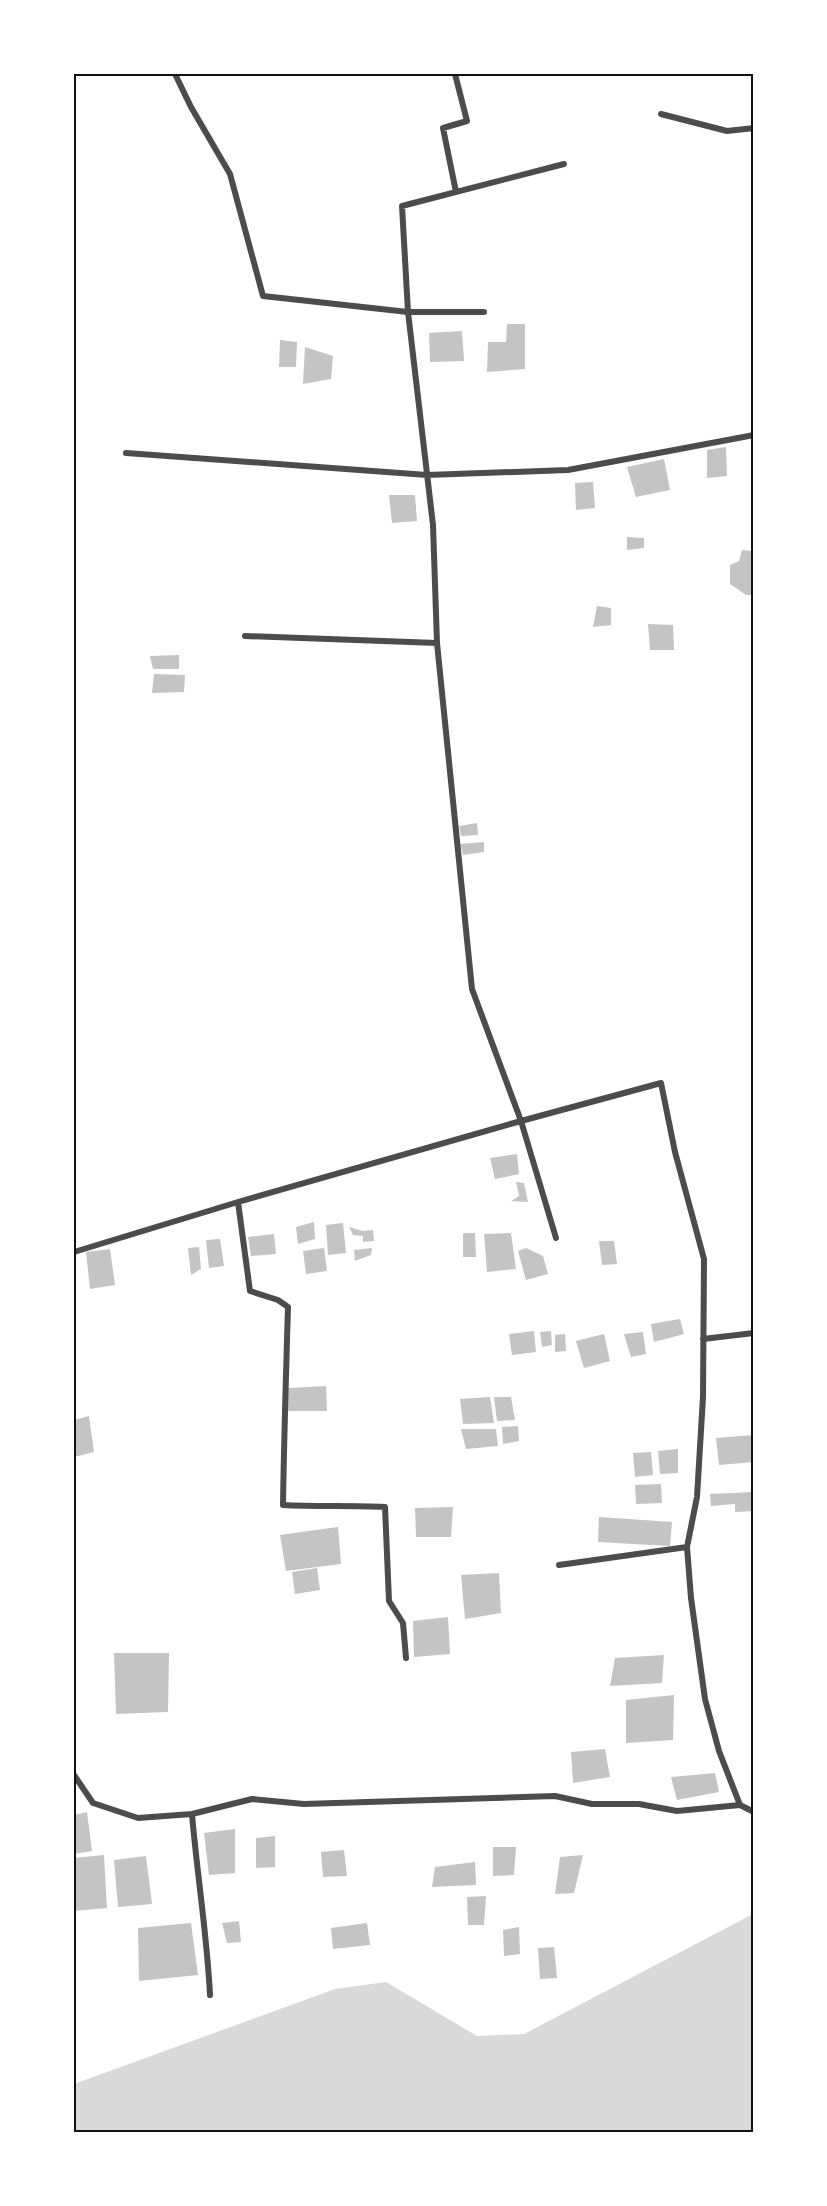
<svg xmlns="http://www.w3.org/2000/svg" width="827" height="2206" viewBox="0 0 827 2206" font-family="'Varela Round',sans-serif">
<rect width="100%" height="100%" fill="#fff"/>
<path fill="#d9d9d9" d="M753 1914V2132H74V2084L335 1989 386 1982 477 2036 524 2034Z"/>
<path fill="#c4c4c4" d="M507 324H525V369L487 372 488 342H506Z
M462 331 464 361 430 362 429 333Z
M280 340 297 342 296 367H279Z
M305 347 333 356 331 379 303 384Z
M726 447 727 476 707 478V450Z
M664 459 670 490 636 497 627 467Z
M593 482 595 508 576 510 575 483Z
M389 495H415L417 521 392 523Z
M627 537 644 538V548L627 550Z
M742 550 754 551V595H746L730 584V565L739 561Z
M597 606 611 608V625L593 627Z
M648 624 673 625 674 650H650Z
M179 655V669H153L150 656Z
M154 674 185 675 184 692 152 693Z
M477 823 478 835 461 836 459 826Z
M484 842V852L463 855 460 844Z
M517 1154 519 1174 495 1179 490 1158Z
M516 1182 524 1183 528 1202 511 1201 519 1196Z
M314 1222 315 1239 298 1244 296 1227Z
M343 1223 346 1253 328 1255 326 1225Z
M349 1227 362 1231 373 1230 374 1241 363 1242V1236L353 1235Z
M463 1233H475L476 1257H463Z
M511 1233 516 1269 487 1272 484 1234Z
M274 1234 276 1254 251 1256 248 1237Z
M220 1239 224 1266 209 1268 206 1240Z
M599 1241H614L617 1264 602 1265Z
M199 1247 201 1269 191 1275 188 1248Z
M324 1248 327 1271 306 1274 303 1251Z
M372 1248 371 1255 355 1261 354 1250Z
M526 1248 543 1256 548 1274 526 1280 518 1251Z
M110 1249 115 1285 90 1289 86 1252Z
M680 1319 684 1334 654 1342 651 1324Z
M534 1331 536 1352 512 1355 509 1334Z
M551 1331 552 1345 542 1347 540 1332Z
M643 1332 646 1354 631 1357 624 1334Z
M565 1334 566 1351 555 1352V1335Z
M604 1334 610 1361 584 1368 576 1341Z
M326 1386 327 1411H288V1388Z
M490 1397 494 1423 463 1424 460 1399Z
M494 1397H511L515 1420 497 1421Z
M89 1416 94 1452 74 1457V1420Z
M518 1426 519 1441 503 1444 502 1427Z
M461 1429H496L498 1446 466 1449Z
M754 1435V1462L719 1465 716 1438Z
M678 1449V1473L660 1474 658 1451Z
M651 1452 653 1475 635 1477 633 1453Z
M661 1484 662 1503 636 1504 635 1485Z
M753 1492 754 1511 735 1512V1504L711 1506 710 1494Z
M453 1507 451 1537H416L415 1508Z
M599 1517 672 1522 670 1546 598 1542Z
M338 1527 341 1564 286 1571 280 1535Z
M317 1568 320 1590 295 1594 292 1572Z
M499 1573 501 1613 465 1619 461 1575Z
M448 1617 450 1654 414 1657 413 1621Z
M114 1653H169L168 1712 116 1714Z
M664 1655 662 1683 610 1686 615 1658Z
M674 1695 673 1740 626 1743V1700Z
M605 1749 610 1777 573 1783 571 1752Z
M715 1773 719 1792 677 1800 671 1777Z
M87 1812 92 1851 74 1854V1815Z
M235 1829V1873L209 1875 204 1833Z
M275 1836V1867L256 1868V1838Z
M493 1847H516L514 1875 493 1876Z
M344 1850 347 1876 323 1877 321 1852Z
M104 1855 107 1908 74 1911V1858Z
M583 1855 574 1893 555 1894 560 1857Z
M146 1856 152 1904 118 1907 114 1860Z
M475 1862 476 1885 432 1887 435 1867Z
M486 1896 484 1925H468L467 1897Z
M239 1921 241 1942 227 1943 222 1923Z
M191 1923 198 1975 139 1981 138 1928Z
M367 1923 370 1945 333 1949 331 1928Z
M519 1927 520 1954 504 1956 503 1930Z
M554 1947 557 1978 540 1979 538 1948Z"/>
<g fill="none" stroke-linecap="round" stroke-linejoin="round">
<path stroke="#4c4c4c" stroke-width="6" d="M175 74 191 107 230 174 263 296 408 312 433 525 437 643 472 989 521 1121 661 1083 675 1152 704 1259 703 1397 697 1497 687 1547 691 1598 705 1699 719 1751 740 1805 754 1812
M455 74 467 121 443 128 456 192
M661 114 727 131 754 128
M484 312H408L402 206 564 164
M126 453 427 475 568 470 754 435
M245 636 437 643
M238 1202 250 1291 278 1300 288 1307C286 1373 284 1439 283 1505 317 1507 351 1505 385 1507L389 1601 403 1623 406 1658
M74 1252 238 1202 521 1121 556 1238
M703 1339 754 1333
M559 1565 687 1547
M74 1775 93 1803 138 1818 192 1814 252 1799 304 1804 555 1796 592 1804H639L677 1811 740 1805
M192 1814C197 1874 207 1934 210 1995"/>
</g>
<rect width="827" height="2206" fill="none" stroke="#ffffff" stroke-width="150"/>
<rect x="75" y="75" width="677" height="2056" fill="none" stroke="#111" stroke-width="2"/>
</svg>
